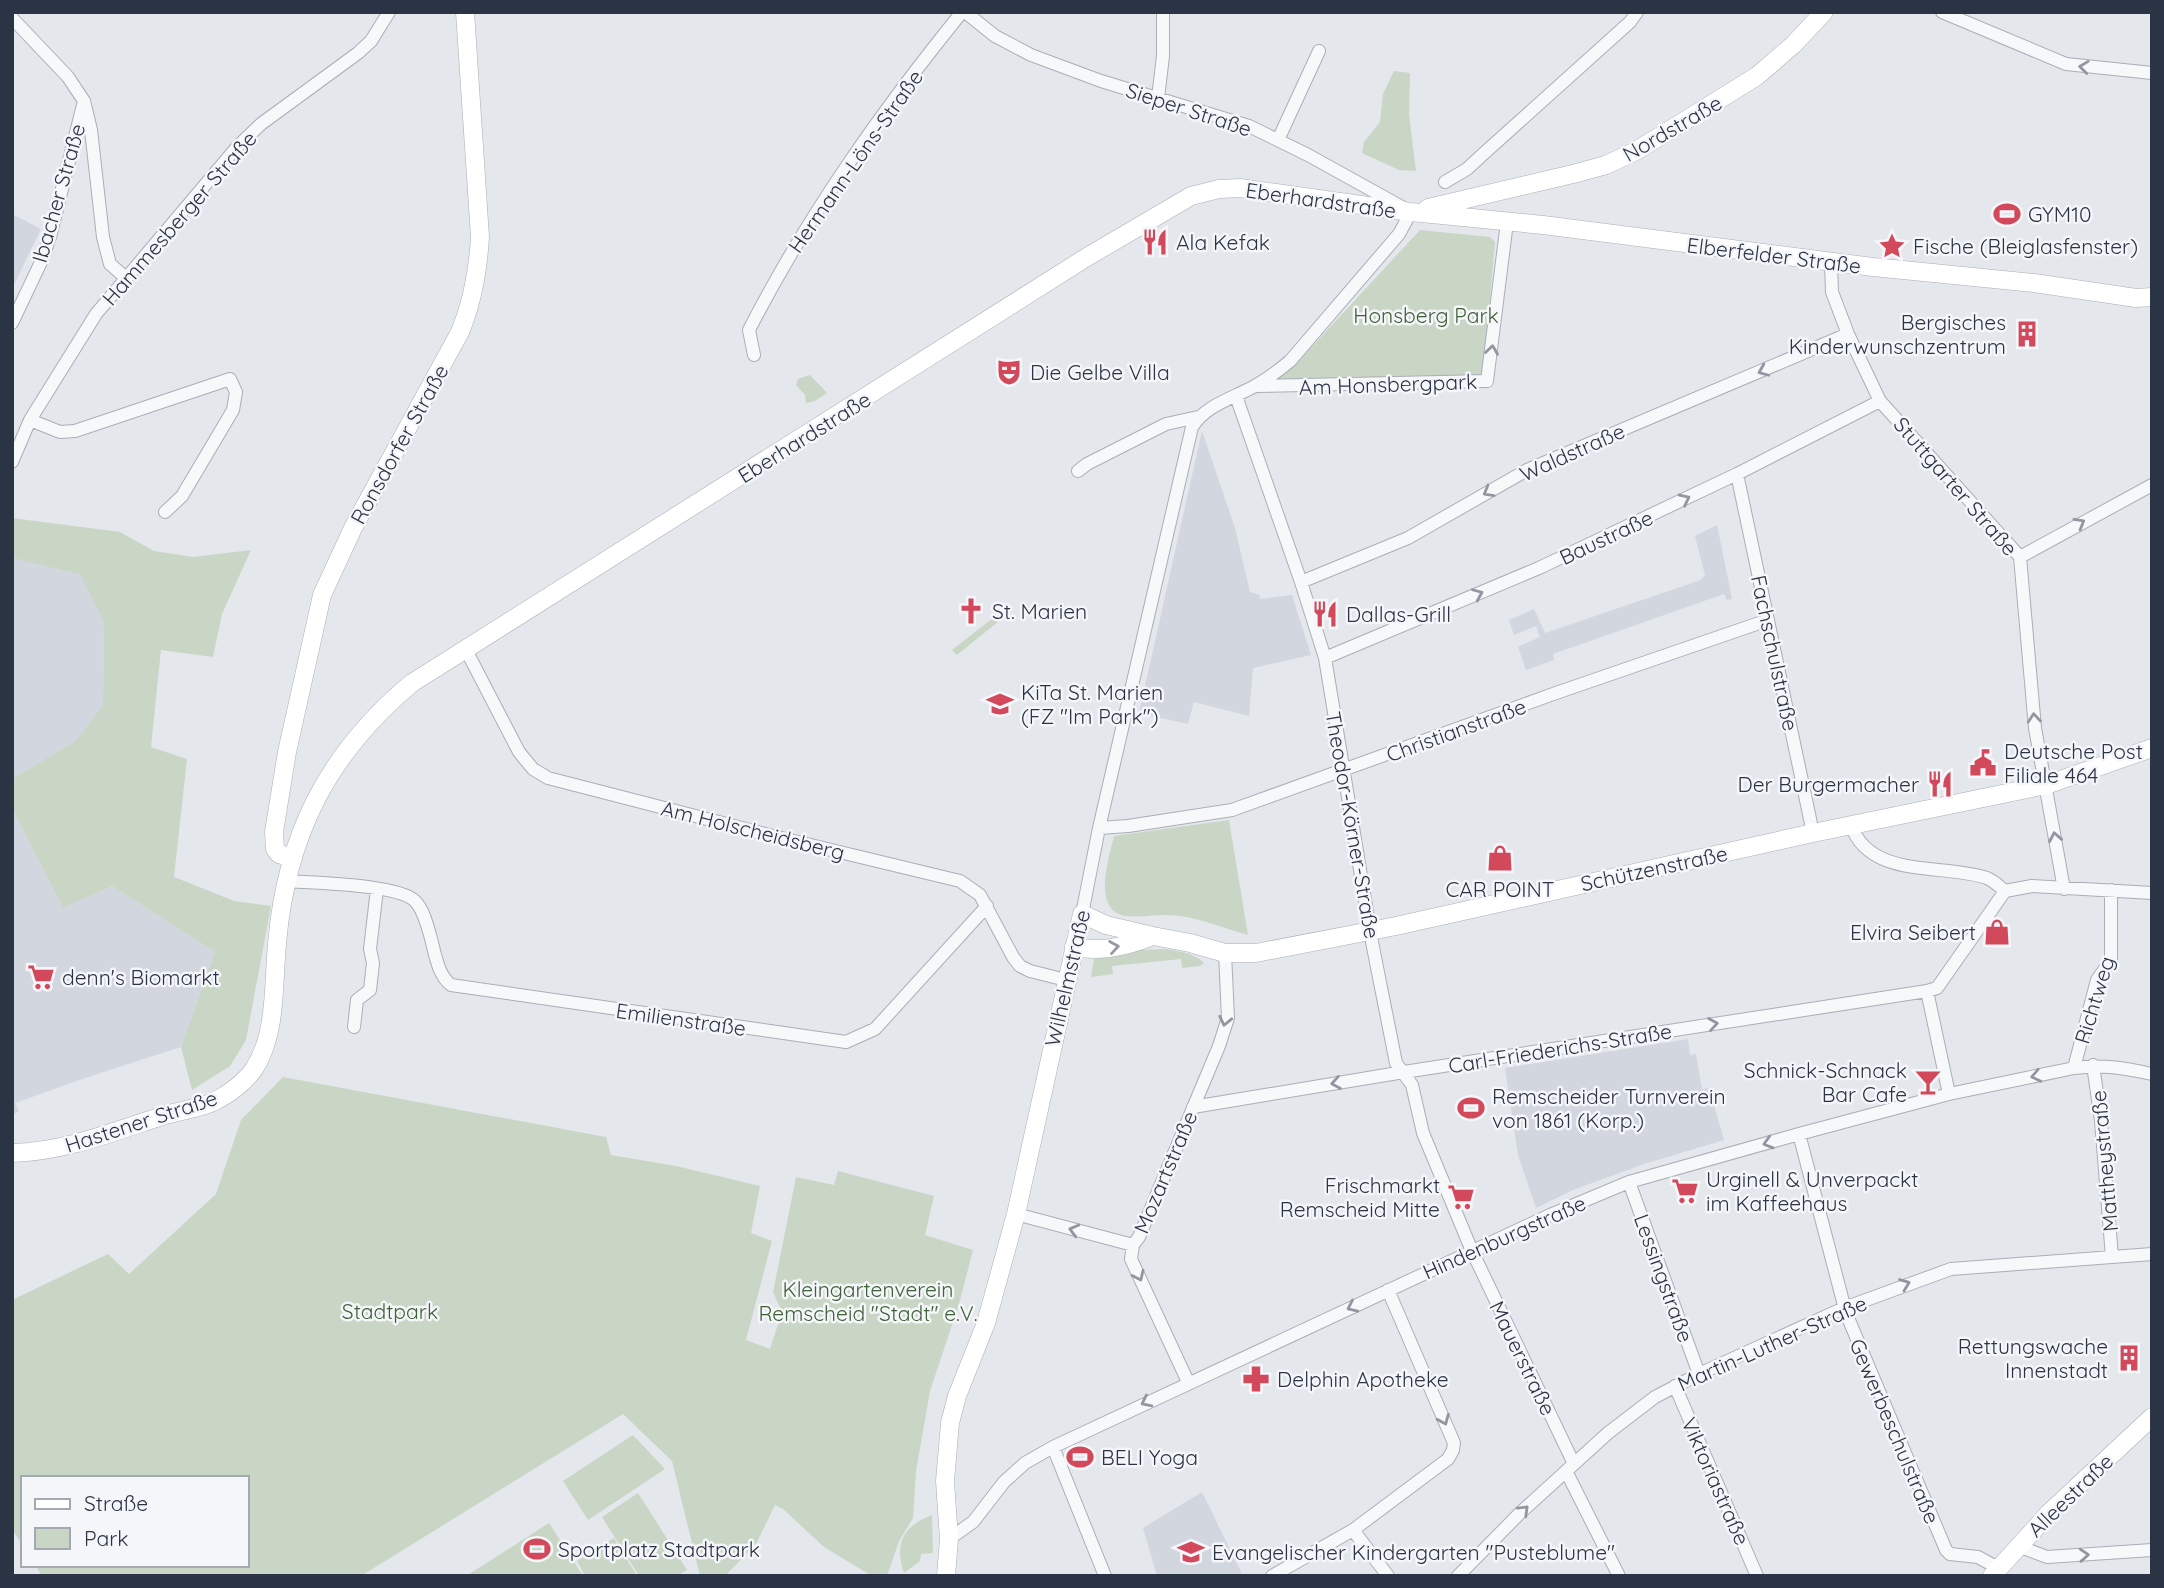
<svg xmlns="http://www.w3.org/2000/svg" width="2164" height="1588" viewBox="0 0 2164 1588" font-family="Quicksand,sans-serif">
<rect width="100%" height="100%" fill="#e4e7ec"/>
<path fill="#d2d6de" d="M12 214 41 229 12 289Z
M1202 431 1235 528 1250 592 1260 595V599L1292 595 1311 655 1253 668 1249 716 1194 702 1188 724 1139 713Z
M1717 525 1732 599 1727 600 1724 594 1553 654 1554 660 1526 670 1518 647 1540 637 1536 626 1514 635 1509 620 1534 609 1545 633 1701 580 1705 575 1695 536Z
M12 558 81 573 104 622 103 705 77 741 12 779Z
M12 808 63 908 112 886 215 952 181 1047 85 1078 15 1103 19 1111 12 1115Z
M1688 1039 1690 1055 1696 1054 1702 1089 1709 1088 1724 1140 1644 1164 1573 1190 1536 1208 1518 1155 1505 1068Z
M1202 1492 1243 1576H1157L1143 1528Z"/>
<path fill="#c9d6c5" d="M1394 71 1410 73 1409 115 1416 171 1399 170 1362 153 1364 142 1380 122 1383 94Z
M1420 230 1490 237 1495 242 1483 378 1273 382 1294 366Z
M810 375 827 393 815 401 806 403 805 395 796 385 798 379Z
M12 518 120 532 154 551 193 557 251 550 222 614 213 657 161 650 151 747 187 759 174 877 234 901 271 906 246 1040 230 1066 192 1090 181 1047 215 952 112 886 63 908 12 808V779L76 741 103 705 104 622 80 574 12 558Z
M1006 608 1009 613 957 655 952 650Z
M1229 820 1248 935C1226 929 1203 919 1180 916 1162 913 1144 918 1126 916 1091 911 1109 857 1114 836Z
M1165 949C1179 951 1194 953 1204 963L1200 966 1182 968 1181 959 1112 966 1113 974 1091 977 1094 959 1138 950Z
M283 1077 606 1137 611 1155 676 1166 760 1186 751 1233 772 1241 746 1340 770 1349 782 1312 773 1292 796 1177 834 1185 838 1171 934 1196 925 1235 973 1250 959 1304 930 1391 916 1471 913 1518 899 1541 887 1576H872L824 1547 783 1509 775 1505 756 1544 725 1576H700L672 1461 623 1414 361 1576H42L35 1565H247V1478H23V1546L12 1529V1300L108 1254 129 1274 216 1194 241 1120Z
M633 1435 665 1469 588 1520 563 1481Z
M638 1493 687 1570 677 1576H639L602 1517Z
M932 1515 933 1553 921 1554 920 1561 904 1573C894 1544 903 1526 932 1515Z
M549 1523 583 1576H466Z
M614 1538 637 1576H585L577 1561Z"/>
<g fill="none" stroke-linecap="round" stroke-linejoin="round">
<g stroke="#a9aeb7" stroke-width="14">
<path id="street" d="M965 12 995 36 1031 55 1101 81 1249 126 1308 155 1411 212 1399 234 1290 361C1278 371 1266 380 1253 387 1231 399 1206 405 1192 427L1099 828 1082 914
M1942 12 2066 64 2152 73
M12 18 68 77 84 101 91 130 103 237 110 264 126 278
M1158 98 1163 56V12
M1278 140 1319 51
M1445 182 1467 169 1481 156 1630 22 1637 12
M1831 262 1832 292 1848 334 1880 401 2020 557 2035 728 2064 889
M12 323 41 262 50 237 83 105
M754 355 749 330C808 215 881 112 962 12
M1255 386 1487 381 1507 222
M1236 396 1301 582 1325 658 1372 942 1396 1063 1412 1085 1423 1133 1472 1251 1574 1464
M30 420 60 432 75 431 230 379 236 392 233 410 182 496 165 512
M12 462 30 420 96 314 237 147 261 124 358 53 371 41 389 12
M1078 471 1087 464 1166 424 1198 417
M1737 474 1813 833
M2020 557 2152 485
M1301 582 1408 538 1527 470 1848 334
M465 648 519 752 533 769 548 778 769 835 960 881 980 895 1013 957 1020 966 1030 971 1066 980
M1325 658 1539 568 1737 474 1880 401
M1851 825C1870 880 1944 863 1987 878 1994 881 2000 887 2005 891L2032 886 2152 893
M1099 828 1128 826 1232 810 1556 693 1768 620
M286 881C312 883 398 884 415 901 423 909 427 924 430 935 435 952 437 974 451 985L846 1042 875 1029 987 906
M354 1027 357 1000 370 990 373 963 370 949 377 889
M2093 1065 2101 1121 2112 1257
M2074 1068 2097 980 2111 960V890
M1949 1094 1927 991 1937 988 2005 891
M1193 1107 1404 1072 1927 991
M1799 1134 1846 1313 1946 1550 1950 1554 1978 1557 1998 1568
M1629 1182 1699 1374
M1016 1214 1133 1245
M1188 1382 1131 1259 1133 1245 1139 1237 1219 1046 1228 1018 1225 953
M1675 1386 1757 1576
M1053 1447 1105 1576
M1566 1471 1619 1576
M1353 1530 1388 1576
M949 1539 973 1522 1004 1482 1025 1463 1053 1447 1550 1215 1629 1182 1799 1134 1949 1094 2074 1068C2101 1064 2125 1068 2152 1074
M2018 1546 2047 1557 2152 1550
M1272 1576 1353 1530 1448 1459 1453 1450 1454 1443 1388 1290
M1458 1576 1520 1513 1608 1433 1655 1397 1699 1374 1844 1308 1951 1269 2152 1254"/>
</g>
<g stroke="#a9aeb7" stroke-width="19">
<path id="secondary" d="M1428 208 1573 174 1606 165 1636 151 1757 76 1793 45 1824 12
M293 858 279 854 275 849 274 832 287 752 322 595 353 528 460 332C473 301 478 270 480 237L465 12
M1074 947C1101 953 1128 946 1153 936
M12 1153C63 1152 113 1132 162 1116 178 1111 197 1109 213 1102 228 1095 245 1082 254 1069 277 1034 273 984 277 944 286 835 328 753 412 683L1087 257 1191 196 1219 189 1240 188 1411 212 1543 225 1873 267 2034 283 2136 298 2152 297
M946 1576 949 1539 945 1481 950 1423 957 1396 986 1323 1016 1214 1082 914 1106 925 1153 936 1190 943 1225 953H1256L1396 926 1813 833 2046 785 2152 748
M1992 1576 2049 1513 2152 1417"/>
</g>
<use href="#street" stroke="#f7f8fa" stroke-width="12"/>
<use href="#secondary" stroke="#fff" stroke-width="18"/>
</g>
<defs><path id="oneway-chevron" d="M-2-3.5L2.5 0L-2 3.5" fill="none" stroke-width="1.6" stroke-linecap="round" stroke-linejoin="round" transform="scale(1.75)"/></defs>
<g stroke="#9196a0">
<use href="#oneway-chevron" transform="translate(2084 67) rotate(-173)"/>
<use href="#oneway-chevron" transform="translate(1492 350) rotate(-82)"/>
<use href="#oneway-chevron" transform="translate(1763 371) rotate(157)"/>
<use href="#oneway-chevron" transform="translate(1488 492) rotate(150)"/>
<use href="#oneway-chevron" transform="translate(1685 499) rotate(-26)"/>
<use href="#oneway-chevron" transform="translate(2080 523) rotate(-30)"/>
<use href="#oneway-chevron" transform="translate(1478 594) rotate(-23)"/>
<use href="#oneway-chevron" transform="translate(2034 718) rotate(-95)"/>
<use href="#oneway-chevron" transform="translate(2055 837) rotate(-100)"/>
<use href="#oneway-chevron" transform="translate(1225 1021) rotate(102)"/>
<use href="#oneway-chevron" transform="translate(1713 1024) rotate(-9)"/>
<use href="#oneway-chevron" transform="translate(2036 1076) rotate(168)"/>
<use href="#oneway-chevron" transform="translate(1336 1083) rotate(170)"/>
<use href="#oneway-chevron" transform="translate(1768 1143) rotate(164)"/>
<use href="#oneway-chevron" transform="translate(1074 1230) rotate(-165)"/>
<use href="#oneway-chevron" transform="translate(1139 1276) rotate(65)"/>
<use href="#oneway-chevron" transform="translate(1905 1284) rotate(-21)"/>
<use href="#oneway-chevron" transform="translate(1352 1307) rotate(155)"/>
<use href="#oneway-chevron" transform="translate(1146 1402) rotate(154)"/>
<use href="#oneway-chevron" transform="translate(1444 1420) rotate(67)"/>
<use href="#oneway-chevron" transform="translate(1524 1510) rotate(-44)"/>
<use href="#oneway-chevron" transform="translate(2084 1555) rotate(-4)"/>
</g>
<use stroke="#959aa2" href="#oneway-chevron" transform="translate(1114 947) rotate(-9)"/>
<defs>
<g id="stadium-bare" transform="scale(2.1)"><path d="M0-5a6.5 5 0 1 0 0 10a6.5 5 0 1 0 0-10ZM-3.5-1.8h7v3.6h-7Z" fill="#d1495b" stroke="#f4f6f9" stroke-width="2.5" paint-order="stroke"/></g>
<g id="restaurant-bare" transform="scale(2.1)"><path d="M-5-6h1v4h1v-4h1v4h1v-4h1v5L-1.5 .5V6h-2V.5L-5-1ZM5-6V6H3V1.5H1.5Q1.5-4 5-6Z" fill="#d1495b" stroke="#f4f6f9" stroke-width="2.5" paint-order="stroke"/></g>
<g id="sight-bare" transform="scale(2.1)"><path d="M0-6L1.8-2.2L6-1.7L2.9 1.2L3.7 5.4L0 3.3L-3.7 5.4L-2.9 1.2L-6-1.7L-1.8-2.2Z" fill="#d1495b" stroke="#f4f6f9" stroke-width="2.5" paint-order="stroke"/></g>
<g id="building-bare" transform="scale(2.1)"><path d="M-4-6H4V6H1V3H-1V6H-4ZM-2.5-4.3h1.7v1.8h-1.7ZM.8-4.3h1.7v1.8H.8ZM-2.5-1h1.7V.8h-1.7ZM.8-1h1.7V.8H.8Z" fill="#d1495b" stroke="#f4f6f9" stroke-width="2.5" paint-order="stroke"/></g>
<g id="theatre-bare" transform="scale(2.1)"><path d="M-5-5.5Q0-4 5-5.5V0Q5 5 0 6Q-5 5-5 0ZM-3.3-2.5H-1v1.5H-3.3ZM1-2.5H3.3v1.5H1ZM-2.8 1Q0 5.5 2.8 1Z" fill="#d1495b" stroke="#f4f6f9" stroke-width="2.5" paint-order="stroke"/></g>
<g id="church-bare" transform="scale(2.1)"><path d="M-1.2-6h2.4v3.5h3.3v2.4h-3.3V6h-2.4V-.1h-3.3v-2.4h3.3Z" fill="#d1495b" stroke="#f4f6f9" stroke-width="2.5" paint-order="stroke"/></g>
<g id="school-bare" transform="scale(2.1)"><path d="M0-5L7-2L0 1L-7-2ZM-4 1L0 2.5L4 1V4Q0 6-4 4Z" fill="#d1495b" stroke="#f4f6f9" stroke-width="2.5" paint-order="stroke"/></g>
<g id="civic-bare" transform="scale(2.1)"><path d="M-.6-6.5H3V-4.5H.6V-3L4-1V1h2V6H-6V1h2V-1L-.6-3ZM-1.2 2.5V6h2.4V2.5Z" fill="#d1495b" stroke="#f4f6f9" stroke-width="2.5" paint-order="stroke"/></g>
<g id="shop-bare" transform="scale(2.1)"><path d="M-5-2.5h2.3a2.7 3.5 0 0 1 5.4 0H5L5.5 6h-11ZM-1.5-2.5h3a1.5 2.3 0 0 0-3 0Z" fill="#d1495b" stroke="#f4f6f9" stroke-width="2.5" paint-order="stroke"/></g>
<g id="supermarket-bare" transform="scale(2.1)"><path d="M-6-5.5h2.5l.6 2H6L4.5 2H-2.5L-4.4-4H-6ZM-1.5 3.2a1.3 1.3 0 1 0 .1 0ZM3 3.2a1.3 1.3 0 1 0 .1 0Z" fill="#d1495b" stroke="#f4f6f9" stroke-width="2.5" paint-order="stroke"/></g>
<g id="bar-bare" transform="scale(2.1)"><path d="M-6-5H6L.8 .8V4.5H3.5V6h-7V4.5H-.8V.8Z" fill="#d1495b" stroke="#f4f6f9" stroke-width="2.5" paint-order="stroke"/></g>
<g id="pharmacy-bare" transform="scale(2.1)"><path d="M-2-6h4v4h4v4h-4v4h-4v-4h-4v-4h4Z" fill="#d1495b" stroke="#f4f6f9" stroke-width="2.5" paint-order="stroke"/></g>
</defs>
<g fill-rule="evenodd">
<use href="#stadium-bare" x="2007" y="214"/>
<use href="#restaurant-bare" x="1155" y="242"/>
<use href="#sight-bare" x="1892" y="246"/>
<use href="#building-bare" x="2027" y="334"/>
<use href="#theatre-bare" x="1009" y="372"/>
<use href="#church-bare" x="971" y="611"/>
<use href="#restaurant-bare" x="1325" y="614"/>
<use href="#school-bare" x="1000" y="704"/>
<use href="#civic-bare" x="1983" y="763"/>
<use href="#restaurant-bare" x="1940" y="784"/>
<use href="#shop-bare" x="1500" y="858"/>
<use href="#shop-bare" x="1997" y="932"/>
<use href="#supermarket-bare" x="41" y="977"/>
<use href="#bar-bare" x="1928" y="1082"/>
<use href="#stadium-bare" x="1471" y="1108"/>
<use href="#supermarket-bare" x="1685" y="1191"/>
<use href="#supermarket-bare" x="1461" y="1197"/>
<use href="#building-bare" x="2129" y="1358"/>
<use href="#pharmacy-bare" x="1256" y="1379"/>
<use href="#stadium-bare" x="1080" y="1457"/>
<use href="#stadium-bare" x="537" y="1549"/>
<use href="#school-bare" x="1191" y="1552"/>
</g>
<g text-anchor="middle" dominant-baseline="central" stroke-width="5" stroke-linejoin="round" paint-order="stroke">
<g font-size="21" fill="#2b3445" stroke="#f4f6f9">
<text transform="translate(1189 109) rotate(18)">Sieper Straße</text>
<text transform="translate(1672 128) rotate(-30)">Nordstraße</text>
<text transform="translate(855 161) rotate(-55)">Hermann-Löns-Straße</text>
<text transform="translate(58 193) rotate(-74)">Ibacher Straße</text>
<text transform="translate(1321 200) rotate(8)">Eberhardstraße</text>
<text transform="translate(179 218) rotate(-49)">Hammesberger Straße</text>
<text transform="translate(1774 255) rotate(7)">Elberfelder Straße</text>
<text transform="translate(1388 384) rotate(-2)">Am Honsbergpark</text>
<text transform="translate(804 437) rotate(-32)">Eberhardstraße</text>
<text transform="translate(399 444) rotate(-61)">Ronsdorfer Straße</text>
<text transform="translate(1572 452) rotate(-24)">Waldstraße</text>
<text transform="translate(1956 486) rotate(49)">Stuttgarter Straße</text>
<text transform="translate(1606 537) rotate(-25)">Baustraße</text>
<text transform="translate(1775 653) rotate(78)">Fachschulstraße</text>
<text transform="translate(1456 730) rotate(-20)">Christianstraße</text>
<text transform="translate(1353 825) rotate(80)">Theodor-Körner-Straße</text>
<text transform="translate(753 830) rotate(14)">Am Holscheidsberg</text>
<text transform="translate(1654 868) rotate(-12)">Schützenstraße</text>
<text transform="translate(1067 978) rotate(-77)">Wilhelmstraße</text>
<text transform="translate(2094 1000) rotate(-73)">Richtweg</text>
<text transform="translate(681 1019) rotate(8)">Emilienstraße</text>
<text transform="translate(1560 1048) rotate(-9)">Carl-Friederichs-Straße</text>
<text transform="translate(141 1121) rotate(-18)">Hastener Straße</text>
<text transform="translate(2104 1161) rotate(-95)">Mattheystraße</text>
<text transform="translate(1165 1172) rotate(-67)">Mozartstraße</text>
<text transform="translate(1504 1237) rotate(-24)">Hindenburgstraße</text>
<text transform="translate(1664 1278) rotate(70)">Lessingstraße</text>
<text transform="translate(1772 1343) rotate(-24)">Martin-Luther-Straße</text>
<text transform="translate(1523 1358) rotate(64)">Mauerstraße</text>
<text transform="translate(1895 1431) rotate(67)">Gewerbeschulstraße</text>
<text transform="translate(1716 1481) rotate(66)">Viktoriastraße</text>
<text transform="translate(2070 1495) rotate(-44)">Alleestraße</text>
</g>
<g font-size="21" fill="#2b3445" stroke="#f4f6f9" text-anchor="start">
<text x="2028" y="214">GYM10</text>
<text x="1176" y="242">Ala Kefak</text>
<text x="1913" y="246">Fische (Bleiglasfenster)</text>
<text x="2006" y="322" text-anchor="end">Bergisches<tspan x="2006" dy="24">Kinderwunschzentrum</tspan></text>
<text x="1030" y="372">Die Gelbe Villa</text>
<text x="992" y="611">St. Marien</text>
<text x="1346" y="614">Dallas-Grill</text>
<text x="1021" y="692">KiTa St. Marien<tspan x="1021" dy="24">(FZ "Im Park")</tspan></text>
<text x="2004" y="751">Deutsche Post<tspan x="2004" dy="24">Filiale 464</tspan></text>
<text x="1919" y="784" text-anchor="end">Der Burgermacher</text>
<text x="1500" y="889" text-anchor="middle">CAR POINT</text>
<text x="1976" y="932" text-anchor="end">Elvira Seibert</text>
<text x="62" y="977">denn's Biomarkt</text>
<text x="1907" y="1070" text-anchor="end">Schnick-Schnack<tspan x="1907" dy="24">Bar Cafe</tspan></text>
<text x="1492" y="1096">Remscheider Turnverein<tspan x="1492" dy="24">von 1861 (Korp.)</tspan></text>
<text x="1706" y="1179">Urginell &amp; Unverpackt<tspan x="1706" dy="24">im Kaffeehaus</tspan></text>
<text x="1440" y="1185" text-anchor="end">Frischmarkt<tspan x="1440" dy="24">Remscheid Mitte</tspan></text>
<text x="2108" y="1346" text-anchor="end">Rettungswache<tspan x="2108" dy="24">Innenstadt</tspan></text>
<text x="1277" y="1379">Delphin Apotheke</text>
<text x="1101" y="1457">BELI Yoga</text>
<text x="558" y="1549">Sportplatz Stadtpark</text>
<text x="1212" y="1552">Evangelischer Kindergarten "Pusteblume"</text>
</g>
<g font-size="21" fill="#3f6138" stroke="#f4f6f9">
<text x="1426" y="315">Honsberg Park</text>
<text x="868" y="1289">Kleingartenverein<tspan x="868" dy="24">Remscheid "Stadt" e.V.</tspan></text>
<text x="390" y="1311">Stadtpark</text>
</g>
</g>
<rect width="2164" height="1588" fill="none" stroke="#2b3445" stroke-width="28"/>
<rect x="21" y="1476" width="228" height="91" fill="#f4f6f9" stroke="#a4a8b1" stroke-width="2"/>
<rect x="35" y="1499" width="35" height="10" fill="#ffffff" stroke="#a4a8b1" stroke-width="2"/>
<text x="84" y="1511" font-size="21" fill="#2b3445">Straße</text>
<rect x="35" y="1528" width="35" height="21" fill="#c9d6c5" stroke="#a4a8b1" stroke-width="2"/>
<text x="84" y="1546" font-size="21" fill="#2b3445">Park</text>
</svg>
